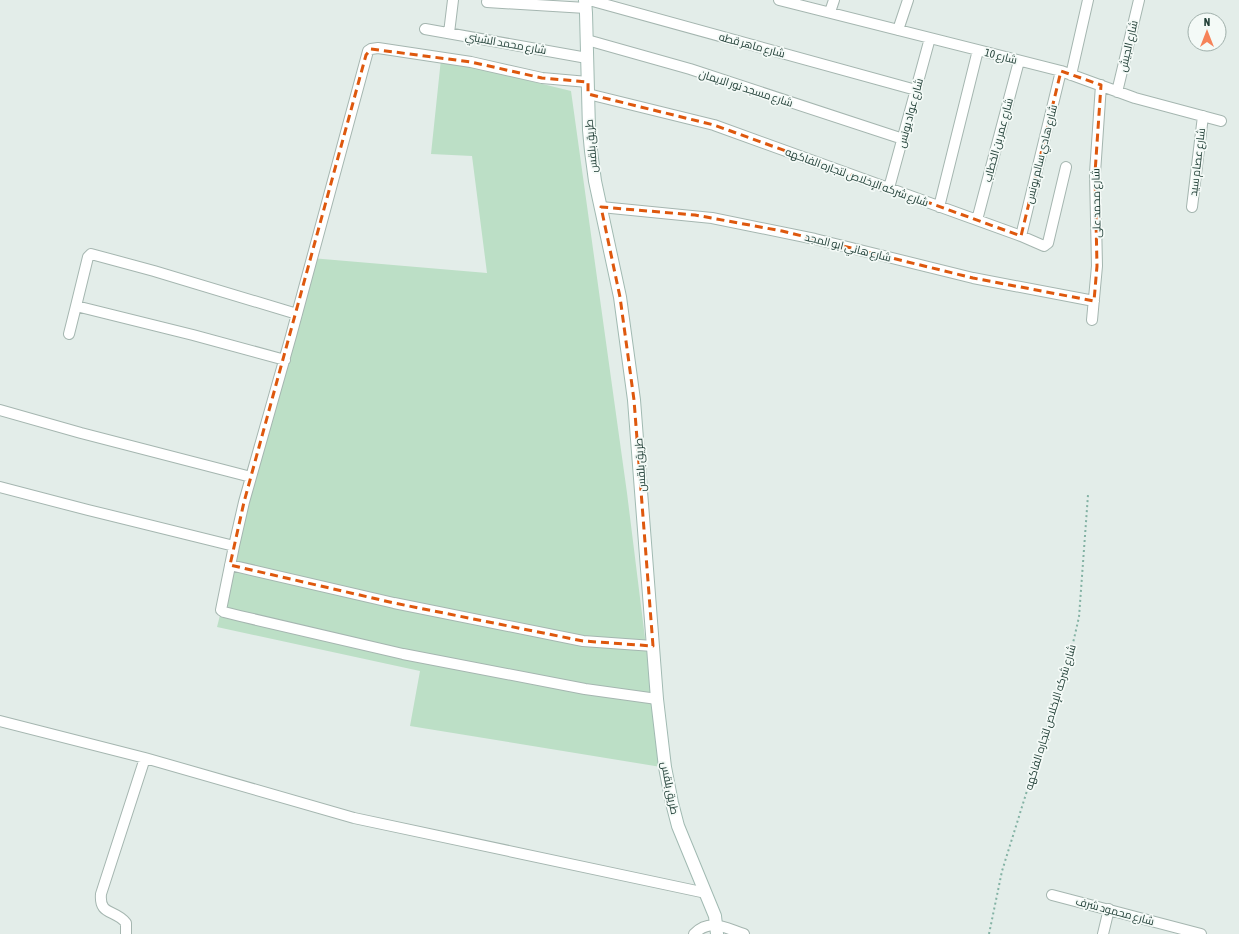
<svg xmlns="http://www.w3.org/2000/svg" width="1239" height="934" viewBox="0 0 1239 934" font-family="'Asap Condensed',Cairo,sans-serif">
<rect width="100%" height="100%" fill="#e3ede9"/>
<path fill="#bcdfc6" d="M441 59 571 91 627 493 661 767 410 726 420 671 217 627 311 258 487 273 472 156 431 154Z"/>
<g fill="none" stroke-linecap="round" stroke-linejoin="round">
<g stroke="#a5b6b0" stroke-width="12">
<path id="minor" d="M589 0 916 90
M779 0 1061 71 1135 98 1221 121
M487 2 586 8
M830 12 834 0
M425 29 587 58
M898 30 908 0
M449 33 453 0
M587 40 690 69 903 139
M1071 75 1088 0
M588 82 542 78 471 62 378 48 371 49 368 51 291 336 244 502 234 546 221 610 224 612 240 616 403 654 585 689 657 699
M1117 92 1139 0
M588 94 714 125 1021 236 1044 246 1048 243 1066 167
M889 188 930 38
M601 207 712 218 815 239 973 278 1094 301
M939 207 978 50
M1192 207 1203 116
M977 220 1019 61
M1021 236 1061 71
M76 306 88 257 91 254 154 271 297 314
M1092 320 1097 266 1095 173 1101 85
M69 334 76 306 193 335 285 360
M0 410 81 433 251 477
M0 487 88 510 234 546
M230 565 394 603 583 641 653 646
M0 721 145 758 354 818 706 893
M1052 895 1201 934
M126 934V923C115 909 99 916 101 894L145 758
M694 934C710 918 725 928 744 934
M1103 934 1109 909"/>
</g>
<g stroke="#a1bab2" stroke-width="14">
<path id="secondary" d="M585 0 586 13 589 130 591 151 595 181 620 297 634 400 657 699 665 767 672 803 678 826 715 916 717 934"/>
</g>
<path stroke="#83b2a4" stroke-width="2" stroke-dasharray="2 3" stroke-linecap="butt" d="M989 934 1002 871 1073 643 1079 617 1088 495"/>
<use href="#minor" stroke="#fff" stroke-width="10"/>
<use href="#secondary" stroke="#fff" stroke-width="12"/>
</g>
<path fill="none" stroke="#de580e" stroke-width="3" stroke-dasharray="8 5" stroke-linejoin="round" d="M371 49 471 62 542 78 588 82V94L714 125 1021 236 1061 71 1101 85 1095 173 1097 266 1094 301 973 278 782 231 695 215 601 207 620 297 634 400 653 646 583 641 394 603 230 565 244 502 366 55Z"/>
<g text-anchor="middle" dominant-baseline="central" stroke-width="3.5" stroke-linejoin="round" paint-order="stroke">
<g font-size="11" fill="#224038" stroke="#f4faf7">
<text transform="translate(506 43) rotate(10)">شارع محمد الشيني</text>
<text transform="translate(752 45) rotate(15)">شارع ماهر قطه</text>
<text transform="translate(1128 46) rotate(-77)">شارع الجيش</text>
<text transform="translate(1001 56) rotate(14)">شارع 10</text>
<text transform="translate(746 88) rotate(18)">شارع مسجد نور الايمان</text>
<text transform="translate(910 113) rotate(-75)">شارع عواد يونس</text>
<text transform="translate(998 140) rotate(-75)">شارع عمر بن الخطاب</text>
<text transform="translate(591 146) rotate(-95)">طريق بلقس</text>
<text transform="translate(1041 154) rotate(-76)">شارع هادي سالم يونس</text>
<text transform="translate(1197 162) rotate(-83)">شارع عصام سيد</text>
<text transform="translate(857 177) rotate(20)">شارع شركه الإخلاص لتجاره الفاكهه</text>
<text transform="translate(1096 203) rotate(-91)">شارع محمد على</text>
<text transform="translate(848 247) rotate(14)">شارع هاني ابو المجد</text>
<text transform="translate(640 465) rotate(-94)">طريق بلقس</text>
<text transform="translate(1050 717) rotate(-73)">شارع شركه الإخلاص لتجاره الفاكهه</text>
<text transform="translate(670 788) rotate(79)">طريق بلقس</text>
<text transform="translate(1115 911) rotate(15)">شارع محمود شرف</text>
</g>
</g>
<g transform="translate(1207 32)"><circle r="19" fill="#f4faf7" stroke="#a0b0ab"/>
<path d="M0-3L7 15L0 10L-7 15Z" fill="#f68359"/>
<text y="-6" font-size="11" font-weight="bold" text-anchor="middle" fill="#224038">N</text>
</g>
</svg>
